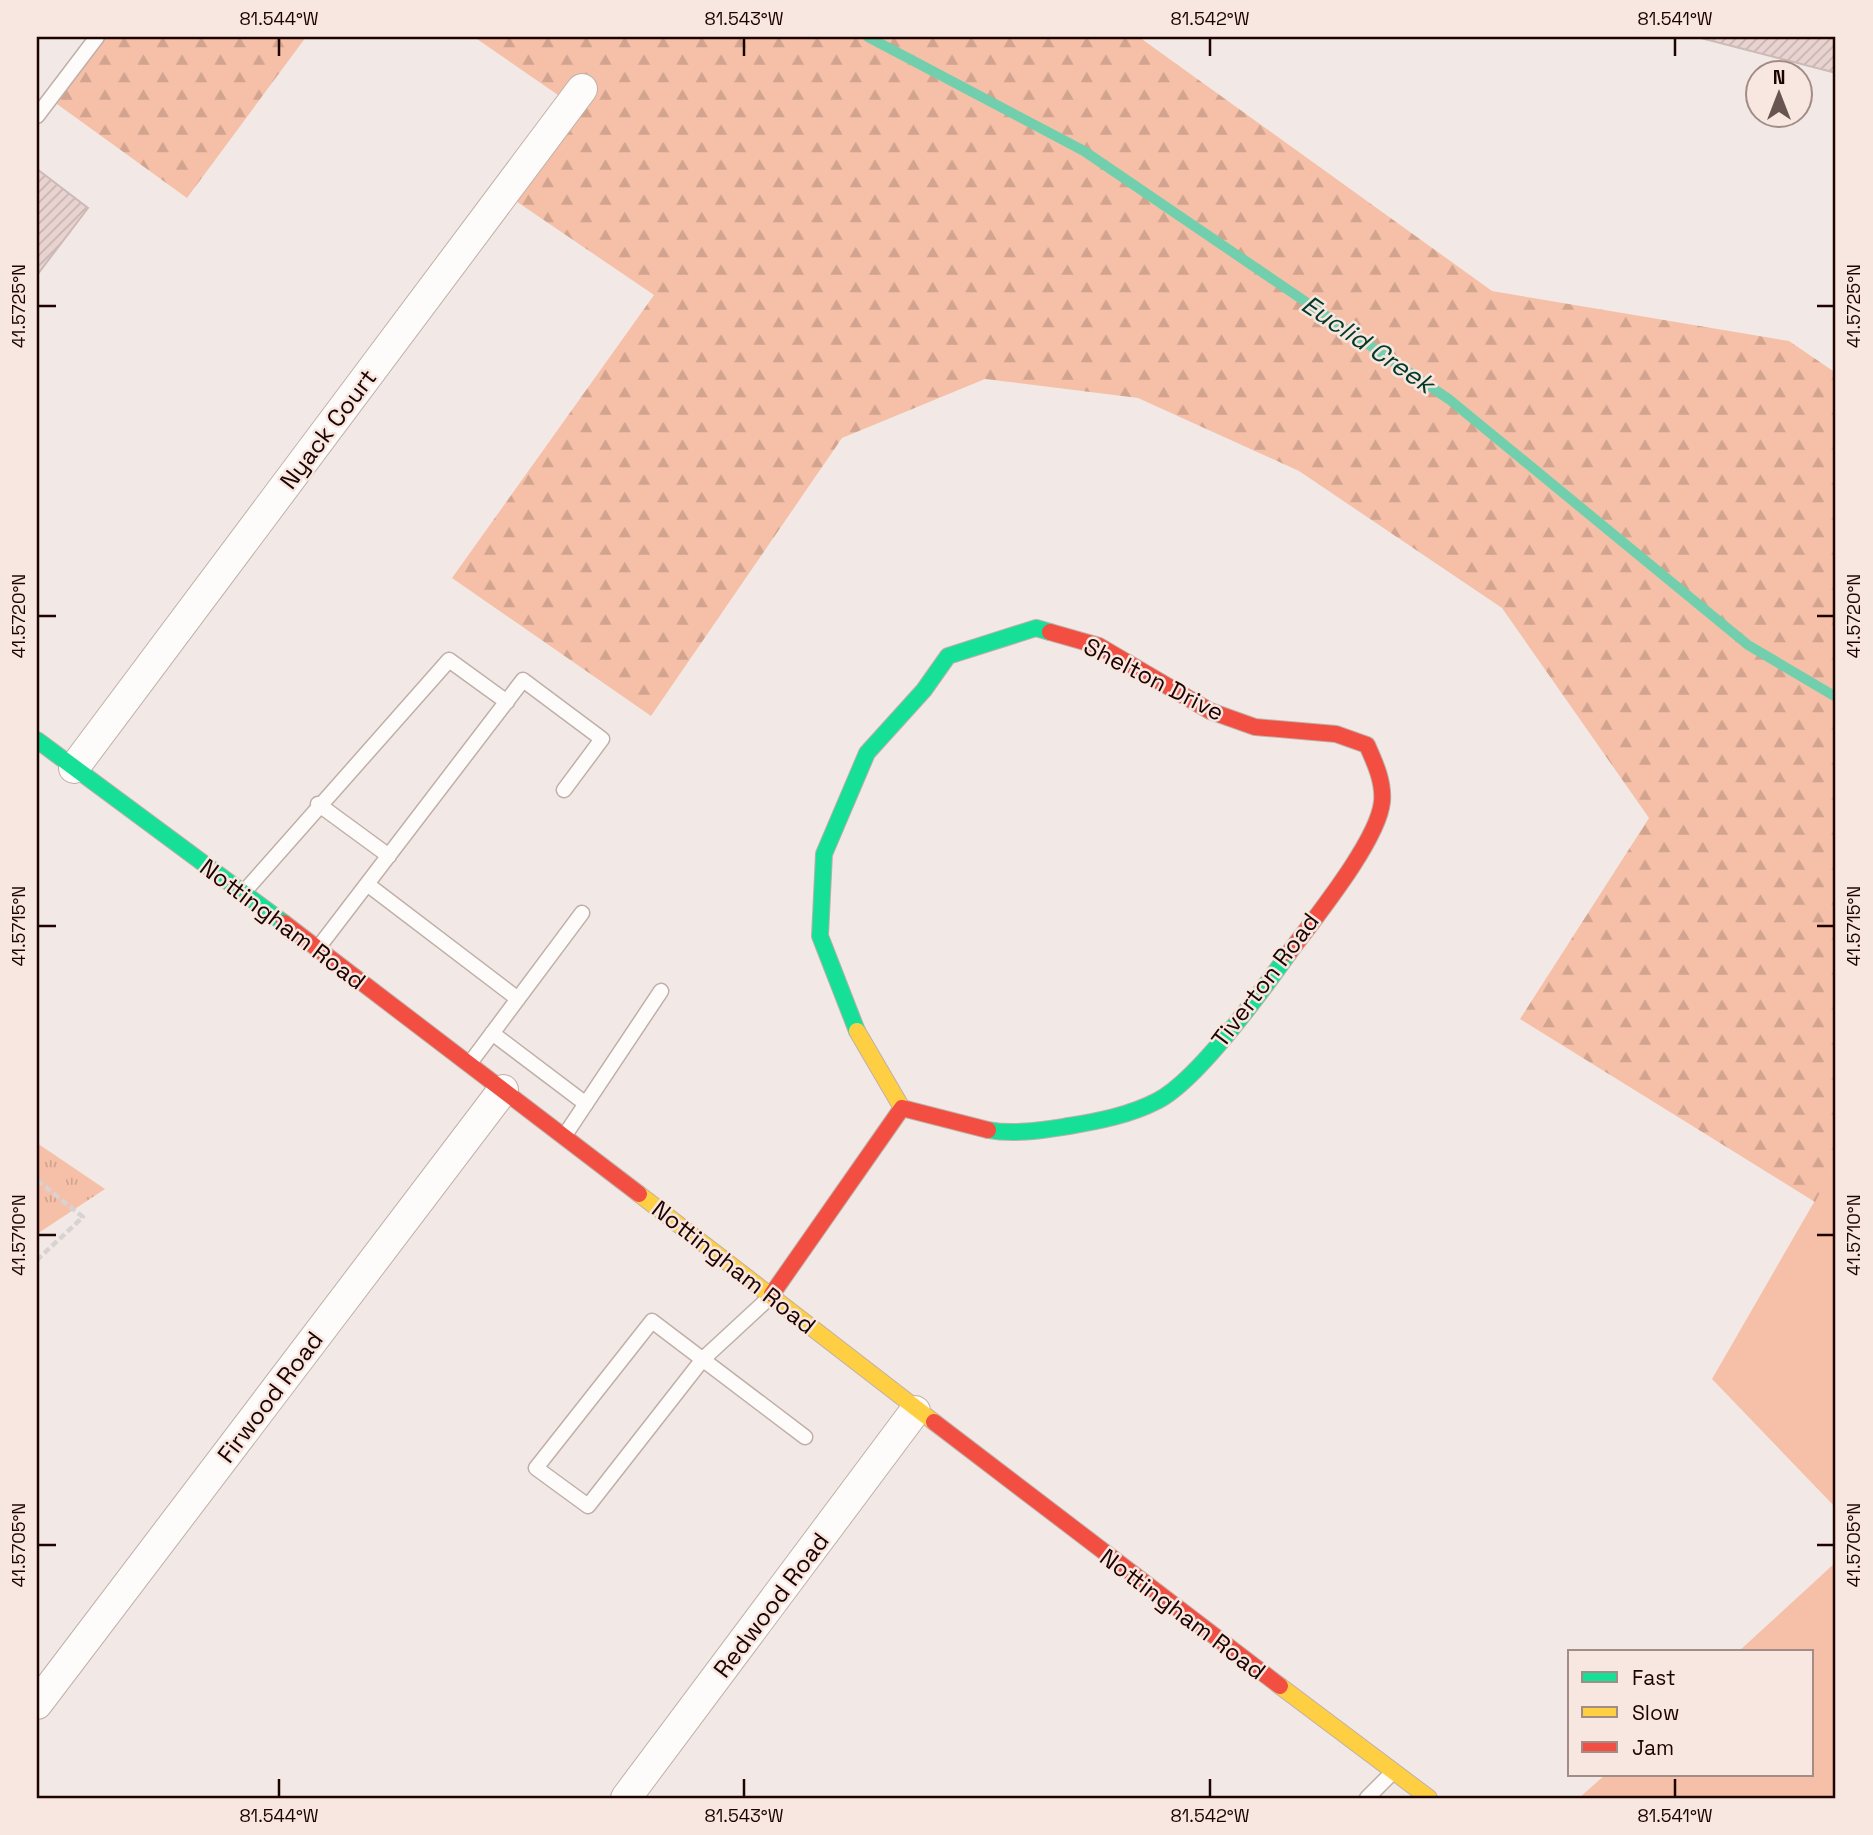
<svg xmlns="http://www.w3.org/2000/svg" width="1873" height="1835" viewBox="0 0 1873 1835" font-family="'Space Grotesk',sans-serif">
<defs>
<pattern id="forest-firs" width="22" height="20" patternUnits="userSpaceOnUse" patternTransform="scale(1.75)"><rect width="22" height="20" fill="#f5c0a7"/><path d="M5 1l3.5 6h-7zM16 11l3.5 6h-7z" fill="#d2a38e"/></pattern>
<pattern id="park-tufts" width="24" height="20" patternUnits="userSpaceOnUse" patternTransform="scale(1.75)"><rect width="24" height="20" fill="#f5c0a7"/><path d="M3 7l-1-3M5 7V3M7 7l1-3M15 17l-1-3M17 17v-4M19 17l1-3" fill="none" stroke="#d2a38e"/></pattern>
<pattern id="building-hatch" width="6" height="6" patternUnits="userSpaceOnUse" patternTransform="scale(1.75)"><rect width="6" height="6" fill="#e8d3d0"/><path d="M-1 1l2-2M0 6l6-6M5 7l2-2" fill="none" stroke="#c7b4b1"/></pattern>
</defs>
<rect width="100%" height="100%" fill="#f2e9e6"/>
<path fill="#f5c0a7" d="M1836 1164V1508L1712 1379Z
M1836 1562V1798H1579L1606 1774H1812V1651H1739Z"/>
<path fill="url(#forest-firs)" d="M97 37H306L187 198 50 99Z
M474 37H1139L1492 291 1789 341 1836 373V1164L1815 1202 1520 1019 1649 818 1502 608 1299 471 1138 398 985 379 842 438 651 716 452 578 654 295 504 193 571 104Z"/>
<path fill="url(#park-tufts)" d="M37 1143 105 1189 37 1234Z"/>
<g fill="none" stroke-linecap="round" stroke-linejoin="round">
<path stroke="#71cfad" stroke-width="10" d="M868 37 1084 151 1450 400 1748 645 1836 697"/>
</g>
<path fill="url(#building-hatch)" stroke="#cdb9b6" stroke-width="2" d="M1697 37H1836V73Z
M37 169 88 208 37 275Z
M37 169 88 208 37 275Z"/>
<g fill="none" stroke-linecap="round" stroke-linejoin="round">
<g stroke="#c0afa7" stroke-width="17">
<path id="lane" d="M37 116 97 37
M318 804 389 856
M367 884 518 999
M244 892 449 660 507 702
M318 948 523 680 602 739 564 790
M492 1033 586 1104
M470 1063 582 913
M565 1135 661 991
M769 1298 703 1359 588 1506 536 1468 652 1321 805 1437
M1367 1798 1392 1773"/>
</g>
<g stroke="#c0afa7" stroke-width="32">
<path id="street" d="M74 768 582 89
M37 1704 503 1090
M626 1798 915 1411"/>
</g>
<g stroke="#c0afa7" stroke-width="18">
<path id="fast" d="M37 740 284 923
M857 1031 820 936 824 854 867 753 924 690 948 656 1036 628 1050 632
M988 1130C1015 1135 1043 1130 1069 1126 1099 1121 1130 1115 1157 1101 1197 1081 1262 991 1289 953"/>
</g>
<g stroke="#c0afa7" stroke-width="18">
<path id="slow" d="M857 1031 902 1108
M639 1194 934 1422
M1280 1686 1429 1798"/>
</g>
<g stroke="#c0afa7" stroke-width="18">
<path id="jam" d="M1050 632 1099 646 1210 711 1255 727 1336 734 1367 745C1375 763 1384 782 1382 802 1378 841 1314 919 1289 953
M284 923 639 1194
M772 1294 902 1108 988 1130
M934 1422 1280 1686"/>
</g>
<path stroke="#d6d3d2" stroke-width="4.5" stroke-dasharray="7 3.5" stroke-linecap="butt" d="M37 1180 83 1217 37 1260"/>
<use href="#lane" stroke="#fdfcfb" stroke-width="14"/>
<use href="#street" stroke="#fdfcfb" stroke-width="30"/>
<use href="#fast" stroke="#16e098" stroke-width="16"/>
<use href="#slow" stroke="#ffcf43" stroke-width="16"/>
<use href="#jam" stroke="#f24e42" stroke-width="16"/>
</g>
<path fill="none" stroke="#1e0400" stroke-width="2.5" d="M279 38V56M744 38V56M1210 38V56M1675 38V56M38 306H56M1817 306H1834M38 616H56M1817 616H1834M38 926H56M1817 926H1834M38 1235H56M1817 1235H1834M38 1545H56M1817 1545H1834M279 1779V1797M744 1779V1797M1210 1779V1797M1675 1779V1797"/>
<g text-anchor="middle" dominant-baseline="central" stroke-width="5" stroke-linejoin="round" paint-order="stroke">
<g font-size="24" fill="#1e0400" stroke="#f8e7e0">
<text transform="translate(328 429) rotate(-53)">Nyack Court</text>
<text transform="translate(1154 679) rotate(27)">Shelton Drive</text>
<text transform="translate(283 924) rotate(37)">Nottingham Road</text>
<text transform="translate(1265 980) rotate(-53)">Tiverton Road</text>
<text transform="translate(734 1267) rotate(38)">Nottingham Road</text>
<text transform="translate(270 1397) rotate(-53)">Firwood Road</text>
<text transform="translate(771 1605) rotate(-53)">Redwood Road</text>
<text transform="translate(1183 1614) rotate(37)">Nottingham Road</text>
</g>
<g font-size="26" font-style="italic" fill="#003a28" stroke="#f8e7e0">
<text transform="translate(1368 344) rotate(34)">Euclid Creek</text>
</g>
</g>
<rect width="1873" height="1835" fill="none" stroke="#f8e7e0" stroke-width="77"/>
<rect x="1568" y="1650" width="245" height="126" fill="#f8e7e0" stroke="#a18c86" stroke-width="2"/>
<rect x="1582" y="1672" width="35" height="10" fill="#16e098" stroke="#a18c86" stroke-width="2"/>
<text x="1632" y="1685" font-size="21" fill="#1e0400">Fast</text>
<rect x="1582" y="1707" width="35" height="10" fill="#ffcf43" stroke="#a18c86" stroke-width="2"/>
<text x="1632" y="1720" font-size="21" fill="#1e0400">Slow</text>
<rect x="1582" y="1742" width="35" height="10" fill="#f24e42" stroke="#a18c86" stroke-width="2"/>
<text x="1632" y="1755" font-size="21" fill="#1e0400">Jam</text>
<g transform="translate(1779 94)"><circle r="33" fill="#f8e7e0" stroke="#a18c86" stroke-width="2"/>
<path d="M0-5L12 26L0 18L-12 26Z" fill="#685450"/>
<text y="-10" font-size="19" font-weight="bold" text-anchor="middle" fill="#1e0400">N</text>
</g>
<rect x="38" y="38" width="1796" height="1759" fill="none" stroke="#1e0400" stroke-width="2.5"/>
<g font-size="18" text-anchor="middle" fill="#1e0400">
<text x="279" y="25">81.544°W</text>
<text x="744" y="25">81.543°W</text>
<text x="1210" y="25">81.542°W</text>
<text x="1675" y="25">81.541°W</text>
<text transform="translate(19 306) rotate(-90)" y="6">41.5725°N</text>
<text transform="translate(1854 306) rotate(-90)" y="6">41.5725°N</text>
<text transform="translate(19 616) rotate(-90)" y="6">41.5720°N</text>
<text transform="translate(1854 616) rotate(-90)" y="6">41.5720°N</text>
<text transform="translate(19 926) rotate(-90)" y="6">41.5715°N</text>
<text transform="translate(1854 926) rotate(-90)" y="6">41.5715°N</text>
<text transform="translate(19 1235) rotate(-90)" y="6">41.5710°N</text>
<text transform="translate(1854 1235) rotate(-90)" y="6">41.5710°N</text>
<text transform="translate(19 1545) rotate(-90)" y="6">41.5705°N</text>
<text transform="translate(1854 1545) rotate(-90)" y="6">41.5705°N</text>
<text x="279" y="1822">81.544°W</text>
<text x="744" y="1822">81.543°W</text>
<text x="1210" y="1822">81.542°W</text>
<text x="1675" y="1822">81.541°W</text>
</g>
</svg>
